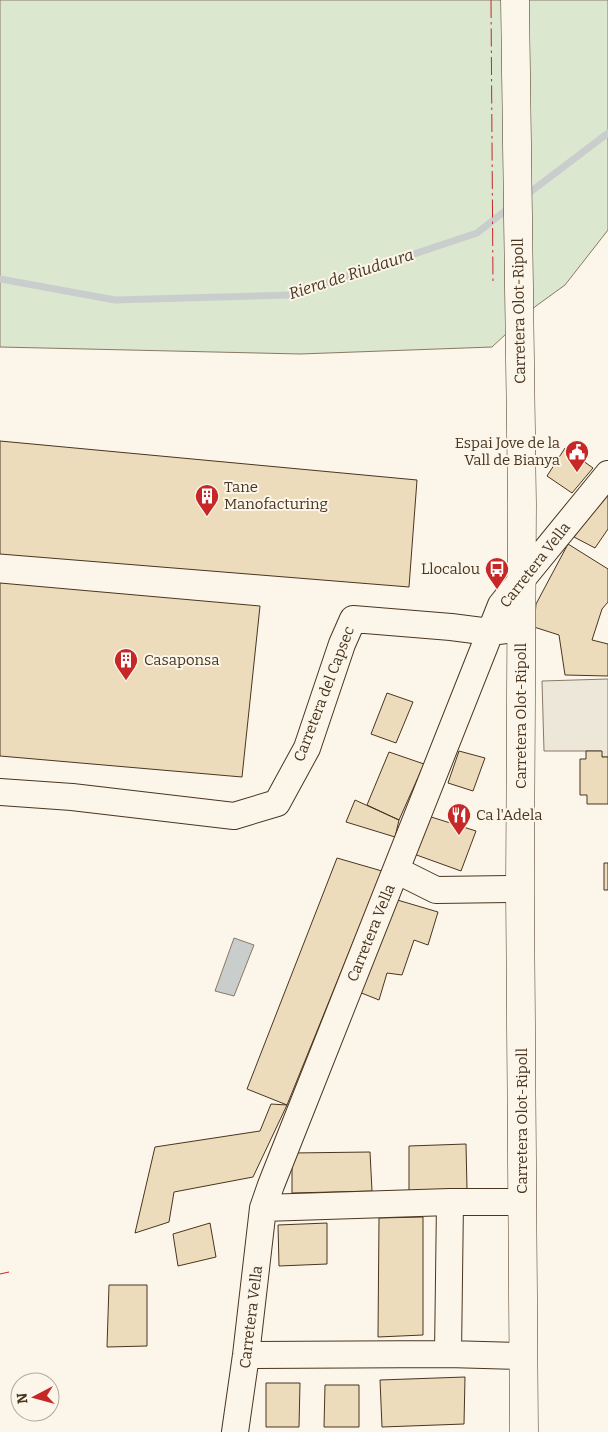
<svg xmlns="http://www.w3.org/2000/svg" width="608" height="1432" viewBox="0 0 608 1432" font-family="Bitter,serif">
<rect width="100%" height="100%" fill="#fbf6e9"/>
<path fill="#dce7d0" stroke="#887966" d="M0 0H608V230L565 285 536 306 492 347 300 354 0 347Z"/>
<path fill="#ede7d9" stroke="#887966" d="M608 679V757H602L601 751H544L542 681Z"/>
<path fill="#c9cecd" stroke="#887966" d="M234 938 254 945 234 996 215 991Z"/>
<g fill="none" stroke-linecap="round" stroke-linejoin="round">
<path stroke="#c9cecd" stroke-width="7" d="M525 196 608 133
M0 279 115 300 291 295 477 233 510 207"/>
</g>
<path fill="#ecdcbc" stroke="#4a3520" d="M0 441 417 480 409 587 0 554Z
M565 448 593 468 572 493 547 476Z
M608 491V529L595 548 574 537Z
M568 544 608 569V602L602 609 592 640 608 644V676L565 675 559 635 534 627 536 604Z
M0 583 260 606 242 777 0 756Z
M387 693 413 702 396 743 371 734Z
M459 751 485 758 473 791 448 783Z
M586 751H602V757H608V804H587V795H580V759H586Z
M389 752 424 764 399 820 367 805Z
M355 800 399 820 395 837 346 822Z
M428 816 476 831 461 871 411 853Z
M337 858 382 871 287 1105 247 1089Z
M604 863H608V890H604Z
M394 899 438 912 428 945 414 940 402 975 387 973 379 1000 359 992Z
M271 1104 287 1105 253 1177 174 1192 169 1222 135 1233 155 1147 260 1131Z
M466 1144 467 1189 409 1191V1146Z
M370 1152 372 1191 292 1193V1153Z
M423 1217V1335L378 1337 379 1218Z
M210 1223 216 1257 178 1266 173 1234Z
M327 1223V1264L279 1266 278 1225Z
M109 1285H147V1346L107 1347Z
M465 1377 464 1424 382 1427 380 1380Z
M266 1383H300L299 1427H266Z
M325 1385H359V1427H324Z"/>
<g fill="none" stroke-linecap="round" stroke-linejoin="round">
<g stroke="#4a3520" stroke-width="28">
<path id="minor" d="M0 792 72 797 234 816 277 803 307 748 342 644 353 619 451 627 490 632 506 630
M396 870 436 890 520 889
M263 1208 450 1202H522
M448 1354 450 1202
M246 1355 448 1354 523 1356
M235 1432 246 1355 263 1208 271 1185 501 605 608 474"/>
</g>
<g stroke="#4a3520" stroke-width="29">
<path id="major" d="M515 0 522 504 520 889 524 1432"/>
</g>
<use href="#minor" stroke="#fbf6e9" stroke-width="26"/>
<use href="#major" stroke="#fbf6e9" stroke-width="28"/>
<path stroke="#c62828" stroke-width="1" stroke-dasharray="18 4 2.5 4" stroke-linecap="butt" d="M491 0 493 284
M0 1274 9 1272"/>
</g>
<defs>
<g id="civic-pin" transform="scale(1.25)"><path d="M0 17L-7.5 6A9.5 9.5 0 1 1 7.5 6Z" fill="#c62828" stroke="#fbf6e9"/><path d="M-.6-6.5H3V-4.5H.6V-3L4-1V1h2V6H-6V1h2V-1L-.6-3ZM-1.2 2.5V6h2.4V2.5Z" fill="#fff"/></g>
<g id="building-pin" transform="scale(1.25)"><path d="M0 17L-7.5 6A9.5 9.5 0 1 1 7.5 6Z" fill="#c62828" stroke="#fbf6e9"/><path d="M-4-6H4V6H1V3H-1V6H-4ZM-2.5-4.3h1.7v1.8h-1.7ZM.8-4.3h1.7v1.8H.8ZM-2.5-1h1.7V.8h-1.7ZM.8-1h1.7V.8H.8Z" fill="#fff"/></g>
<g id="bus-pin" transform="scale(1.25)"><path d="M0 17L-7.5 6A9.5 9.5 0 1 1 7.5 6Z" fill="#c62828" stroke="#fbf6e9"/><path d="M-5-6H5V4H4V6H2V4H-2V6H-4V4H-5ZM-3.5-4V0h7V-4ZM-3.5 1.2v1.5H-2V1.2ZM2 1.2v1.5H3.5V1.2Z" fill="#fff"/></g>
<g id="restaurant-pin" transform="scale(1.25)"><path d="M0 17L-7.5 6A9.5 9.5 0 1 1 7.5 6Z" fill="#c62828" stroke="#fbf6e9"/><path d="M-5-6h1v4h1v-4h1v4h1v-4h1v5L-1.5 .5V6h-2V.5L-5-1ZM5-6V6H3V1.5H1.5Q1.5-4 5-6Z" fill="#fff"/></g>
</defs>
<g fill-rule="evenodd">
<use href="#civic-pin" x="577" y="452"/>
<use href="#building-pin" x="207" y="496"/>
<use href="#bus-pin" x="497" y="569"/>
<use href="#building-pin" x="126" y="660"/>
<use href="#restaurant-pin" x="459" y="815"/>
</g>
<g text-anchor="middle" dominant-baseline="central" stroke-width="4" stroke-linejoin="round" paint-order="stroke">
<g font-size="15" fill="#4a3520" stroke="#fbf6e9">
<text transform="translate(519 311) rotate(-91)">Carretera Olot-Ripoll</text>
<text transform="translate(535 565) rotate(-52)">Carretera Vella</text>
<text transform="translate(324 694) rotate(-69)">Carretera del Capsec</text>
<text transform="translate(521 716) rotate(-90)">Carretera Olot-Ripoll</text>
<text transform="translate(371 933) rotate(-68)">Carretera Vella</text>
<text transform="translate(522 1121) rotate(-90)">Carretera Olot-Ripoll</text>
<text transform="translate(251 1317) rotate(-83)">Carretera Vella</text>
</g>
<g font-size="15" fill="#4a3520" stroke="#fbf6e9" text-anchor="start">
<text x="560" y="443" text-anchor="end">Espai Jove de la<tspan x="560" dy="17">Vall de Bianya</tspan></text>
<text x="224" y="487">Tane<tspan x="224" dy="17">Manofacturing</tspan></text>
<text x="480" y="569" text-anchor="end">Llocalou</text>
<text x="144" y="660">Casaponsa</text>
<text x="476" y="815">Ca l'Adela</text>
</g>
<g font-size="16" font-style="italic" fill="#4a3520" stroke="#fbf6e9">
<text transform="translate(351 274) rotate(-18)">Riera de Riudaura</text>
</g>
</g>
<g transform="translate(35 1397) rotate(264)"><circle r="24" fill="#fbf6e9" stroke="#b4a999"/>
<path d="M0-4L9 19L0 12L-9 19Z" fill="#c62828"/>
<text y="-8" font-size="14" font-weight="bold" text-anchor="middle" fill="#4a3520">N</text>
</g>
</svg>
